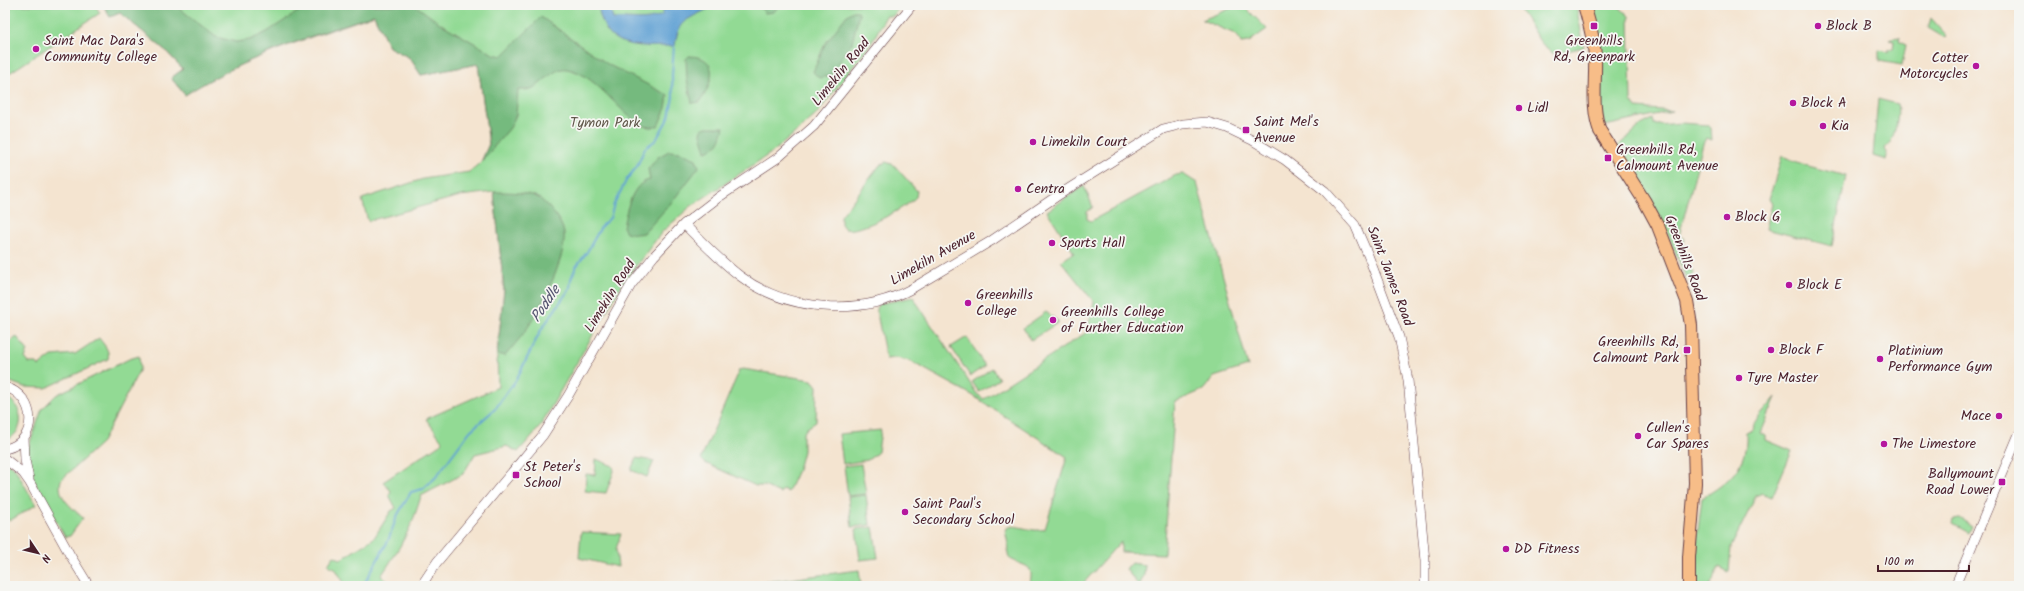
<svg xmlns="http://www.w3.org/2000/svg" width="2024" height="591" viewBox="0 0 2024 591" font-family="Kalam,sans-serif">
<rect width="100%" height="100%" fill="#f6f6f2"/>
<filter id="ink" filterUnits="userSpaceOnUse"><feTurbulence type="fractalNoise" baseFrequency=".025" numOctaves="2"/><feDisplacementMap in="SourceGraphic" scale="8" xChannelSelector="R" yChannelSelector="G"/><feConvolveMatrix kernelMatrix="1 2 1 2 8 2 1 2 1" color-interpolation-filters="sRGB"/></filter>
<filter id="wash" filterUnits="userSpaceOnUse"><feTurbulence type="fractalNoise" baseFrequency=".012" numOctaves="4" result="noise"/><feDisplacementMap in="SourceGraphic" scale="16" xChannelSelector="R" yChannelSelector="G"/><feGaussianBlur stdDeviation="0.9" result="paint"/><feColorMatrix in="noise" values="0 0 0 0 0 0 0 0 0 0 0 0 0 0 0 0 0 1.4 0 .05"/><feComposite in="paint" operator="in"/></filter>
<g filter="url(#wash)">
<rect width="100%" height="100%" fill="#f4e4d0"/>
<path fill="#92da94" stroke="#6e7c60" d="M15 5H95L100 13 8 74 5 69V11Z
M103 5H901L893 16H886L872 42 816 115 774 151 690 207 662 232 623 283 539 428 518 452 507 446 475 454 463 474 421 496C412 528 400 548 381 576L394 586H346L335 568 328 565 333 557 335 556 340 559 343 558 374 538 391 511 396 508 389 495 391 491 383 482 443 442 426 419 498 387 497 354 504 290 494 192 460 196 368 221 362 199 423 179 469 172 481 162 489 144 478 64 421 75 410 58 389 47 374 15C311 38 241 58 185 95L171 78 183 69 165 50 120 13 110 17Z
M1239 5H1243L1267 29 1249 42 1241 43 1239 38 1235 34 1202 20Z
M1517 5H1576L1584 47 1554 54 1541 43Z
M1590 5H1617L1629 16 1631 101 1637 108 1672 111 1605 126 1599 107 1601 47Z
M1931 18 1947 36 1945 38 1928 28Z
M1900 37 1899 42 1906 45 1902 65 1879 61V50L1889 52V49H1893L1894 41 1889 40 1891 38Z
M1878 99 1897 104C1900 114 1894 143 1885 148L1887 156 1886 160 1873 156Z
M1653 119 1654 124 1657 125 1681 123 1708 125 1711 128 1712 140 1706 138 1703 144 1679 236 1685 239 1681 252 1690 270 1695 272 1686 278 1666 230 1617 147 1641 125Z
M1782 156 1808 166 1846 176 1832 246 1766 229 1772 204 1769 199Z
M886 162 894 165 917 191 916 197C906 208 860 233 845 229L841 224V216L880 165Z
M1183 174 1197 183 1248 366 1214 377 1203 390 1175 402 1164 554 1121 552V541L1081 586H1029C1036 562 1024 568 1009 558L1007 549H1009L1005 530C1012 520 1030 534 1045 529L1067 457 972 395 910 361 896 358 886 359 876 308 879 304 913 297 977 394 984 399 1087 332 1094 302 1061 261 1074 253 1047 211 1084 186 1093 207 1087 212V219L1091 221 1176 175Z
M1046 312 1059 322 1031 340 1023 328Z
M17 337 28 351 25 358 29 363H37L39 366 52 356 75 354 99 338C104 345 110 350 108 359L46 388 24 387 5 380V345Z
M967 337 985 366 970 376 951 347Z
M139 356 140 369 102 442 61 480C56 497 72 507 83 518L70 536 65 537 29 472 28 448 42 409 56 395 129 359Z
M992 368 999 379 979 392 972 382Z
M743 369 812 380 817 386 816 422 807 428 803 434V451L798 470 788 492 783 489 780 493 764 486H756L705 463 701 459 738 374 739 370Z
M5 396C24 406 27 432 5 441Z
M1776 397 1761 433 1766 436V440L1792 451 1772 497 1762 493 1756 496 1731 547 1729 572 1719 567 1710 586H1696L1697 538 1702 498C1729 482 1748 467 1746 432L1753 429 1754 423Z
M881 430 878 452 868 460 843 464 839 434Z
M636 458 654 461 647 477 631 470Z
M596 459 613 466 614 471 606 493 585 491 586 474 595 475Z
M5 462 14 467 36 505 9 521 5 514Z
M861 464 866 494 848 496 844 466Z
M866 495 870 525 852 527 848 497Z
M1959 518 1972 526 1969 533 1953 524 1954 519Z
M873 527 878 558 860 560 856 529Z
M581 532 621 534 616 549 618 567 579 558Z
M1131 563 1145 565 1144 575 1139 586 1126 569Z
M859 570 861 586H742V585Z"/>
<path fill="#75ba7e" stroke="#606c54" d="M103 5H175L216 37 236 42 250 40 267 32 308 5H415L438 22 493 54 502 56 541 17 609 65 668 95 666 108 658 126C655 126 651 128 649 127 626 125 599 74 567 69 554 67 544 83 533 88 529 90 523 90 518 90L516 115 510 128 481 162 489 144 478 64 421 75 410 58 389 47 374 15C313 35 239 60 185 95L171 78 183 69 165 50 120 13 110 17Z
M758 5H779L774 12 765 13Z
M853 11H858L859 14 852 43 830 76 819 78 813 72 825 44 847 15Z
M689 56C722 57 712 84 700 102L692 103 687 80 686 59Z
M706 127H724C721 140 719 147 706 151L701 134 702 129Z
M669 151 680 152 696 159 699 167 671 203 644 233 636 234 626 232 623 227C626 212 632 182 650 180L648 169 658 157Z
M494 192C505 192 530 192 539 198 548 205 560 219 563 229 571 250 539 312 526 330 520 339 512 347 505 356L497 354 504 290Z"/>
<path fill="#62a2d4" stroke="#566080" d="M600 5H614L611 11 613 19C632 18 645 23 662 15L665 5H715C706 11 683 19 680 27 677 32 676 40 675 46 652 46 612 51 603 23 600 16 598 12 600 5Z"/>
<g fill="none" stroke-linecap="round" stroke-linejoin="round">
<path stroke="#62a2d4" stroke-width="2" d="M363 586 388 541 397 516 411 492 423 489 436 477 470 431 495 409 516 380 541 330 570 288 571 279 576 267 587 252 602 225 610 218 614 204 627 179 636 168 645 148 656 140 669 117 673 97 672 76 674 44"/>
</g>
</g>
<g filter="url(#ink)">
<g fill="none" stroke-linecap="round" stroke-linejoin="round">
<g stroke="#643d44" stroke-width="10">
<path id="minor" d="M684 224C702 242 720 261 740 276 787 311 859 317 911 289L991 241 1057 196 1163 129 1183 124 1207 122 1227 128 1252 140 1285 160 1325 191 1355 225 1368 255 1399 337 1408 380 1425 561V586
M5 387C37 396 39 442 5 449
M24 437 25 460 29 479
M5 459 23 473 30 483 70 555 89 586
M421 586 437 562 543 435 568 396 631 285 654 256 684 224 719 197 779 157 814 126 912 5
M1955 586 2019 434"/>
</g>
<g stroke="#643d44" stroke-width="14">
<path id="major" d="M1584 5C1589 22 1594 39 1595 57 1596 83 1591 107 1600 131L1645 202 1658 226 1687 301 1691 325 1695 483 1689 557V586"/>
</g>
<use href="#minor" stroke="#fff" stroke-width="9"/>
<use href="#major" stroke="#f7bd88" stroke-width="12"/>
</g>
</g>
<g fill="#b5179e" stroke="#f6f6f2" stroke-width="1.5">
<rect x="1590" y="22" width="8" height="8" rx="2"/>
<circle cx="1818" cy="26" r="4"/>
<circle cx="36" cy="49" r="4"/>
<circle cx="1976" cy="66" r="4"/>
<circle cx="1793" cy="103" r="4"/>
<circle cx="1519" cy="108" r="4"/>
<circle cx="1823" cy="126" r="4"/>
<rect x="1242" y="126" width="8" height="8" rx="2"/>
<circle cx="1033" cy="142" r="4"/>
<rect x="1604" y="154" width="8" height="8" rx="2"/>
<circle cx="1018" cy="189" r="4"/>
<circle cx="1727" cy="217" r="4"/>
<circle cx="1052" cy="243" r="4"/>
<circle cx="1789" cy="285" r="4"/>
<circle cx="968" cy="303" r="4"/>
<circle cx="1053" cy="320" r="4"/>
<rect x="1683" y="346" width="8" height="8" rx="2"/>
<circle cx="1771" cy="350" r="4"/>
<circle cx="1880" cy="359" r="4"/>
<circle cx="1739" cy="378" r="4"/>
<circle cx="1999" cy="416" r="4"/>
<circle cx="1638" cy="436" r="4"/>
<circle cx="1884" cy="444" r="4"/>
<rect x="512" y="471" width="8" height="8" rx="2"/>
<rect x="1998" y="478" width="8" height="8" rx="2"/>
<circle cx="905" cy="512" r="4"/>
<circle cx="1506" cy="549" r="4"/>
</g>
<g text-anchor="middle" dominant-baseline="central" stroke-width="3.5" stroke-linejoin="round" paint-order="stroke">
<g font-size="14" fill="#4a1f2b" stroke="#f6f6f2" text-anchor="start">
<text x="1826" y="26">Block B</text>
<text x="44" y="41">Saint Mac Dara's<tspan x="44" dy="16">Community College</tspan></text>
<text x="1594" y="41" text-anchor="middle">Greenhills<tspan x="1594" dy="16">Rd, Greenpark</tspan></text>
<text x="1968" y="58" text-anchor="end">Cotter<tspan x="1968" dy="16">Motorcycles</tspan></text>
<text x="1801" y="103">Block A</text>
<text x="1527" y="108">Lidl</text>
<text x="1254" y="122">Saint Mel's<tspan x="1254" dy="16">Avenue</tspan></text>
<text x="1831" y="126">Kia</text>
<text x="1041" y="142">Limekiln Court</text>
<text x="1616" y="150">Greenhills Rd,<tspan x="1616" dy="16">Calmount Avenue</tspan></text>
<text x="1026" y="189">Centra</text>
<text x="1735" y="217">Block G</text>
<text x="1060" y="243">Sports Hall</text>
<text x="1797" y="285">Block E</text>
<text x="976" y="295">Greenhills<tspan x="976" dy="16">College</tspan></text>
<text x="1061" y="312">Greenhills College<tspan x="1061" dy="16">of Further Education</tspan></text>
<text x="1679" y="342" text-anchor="end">Greenhills Rd,<tspan x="1679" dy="16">Calmount Park</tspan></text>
<text x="1779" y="350">Block F</text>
<text x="1888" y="351">Platinium<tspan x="1888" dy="16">Performance Gym</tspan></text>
<text x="1747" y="378">Tyre Master</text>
<text x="1991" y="416" text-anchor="end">Mace</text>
<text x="1646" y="428">Cullen's<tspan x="1646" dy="16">Car Spares</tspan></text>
<text x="1892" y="444">The Limestore</text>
<text x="524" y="467">St Peter's<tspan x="524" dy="16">School</tspan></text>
<text x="1994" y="474" text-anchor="end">Ballymount<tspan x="1994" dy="16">Road Lower</tspan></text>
<text x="913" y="504">Saint Paul's<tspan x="913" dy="16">Secondary School</tspan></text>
<text x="1514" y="549">DD Fitness</text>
</g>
<g font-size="14" fill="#4a1f2b" stroke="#f6f6f2">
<text transform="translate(841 72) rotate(-51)">Limekiln Road</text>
<text transform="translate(933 258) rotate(-30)">Limekiln Avenue</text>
<text transform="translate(1685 258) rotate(69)">Greenhills Road</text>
<text transform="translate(1390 276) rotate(69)">Saint James Road</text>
<text transform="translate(610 296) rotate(-58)">Limekiln Road</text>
</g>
<g font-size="14" fill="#60574a" stroke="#f6f6f2">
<text x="605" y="123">Tymon Park</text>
</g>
<g font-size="15" font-style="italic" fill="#54536f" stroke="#f6f6f2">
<text transform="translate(546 304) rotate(-56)">Poddle</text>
</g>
</g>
<rect width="2024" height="591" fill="none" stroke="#f6f6f2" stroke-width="20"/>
<g transform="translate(38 553) rotate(125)" stroke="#f6f6f2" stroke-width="3" paint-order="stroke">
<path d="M0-3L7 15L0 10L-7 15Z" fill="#4a1f2b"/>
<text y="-6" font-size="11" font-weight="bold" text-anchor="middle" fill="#4a1f2b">N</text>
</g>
<path d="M1878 565v6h91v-6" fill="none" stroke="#4a1f2b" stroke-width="2"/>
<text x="1884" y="565" font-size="12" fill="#4a1f2b" stroke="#f6f6f2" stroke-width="3" paint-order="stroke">100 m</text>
</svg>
